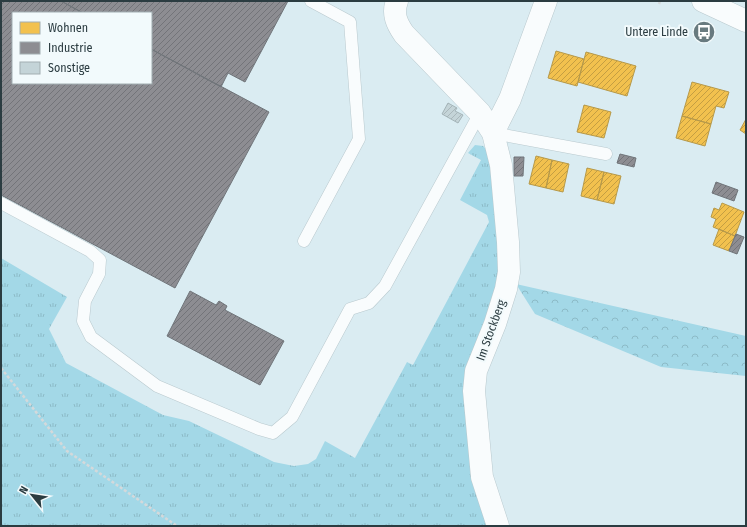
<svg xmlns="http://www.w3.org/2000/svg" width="747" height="527" viewBox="0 0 747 527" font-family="'Fira Sans Condensed',sans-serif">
<defs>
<pattern id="grass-tufts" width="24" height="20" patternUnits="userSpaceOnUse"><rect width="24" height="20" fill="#a3d8e7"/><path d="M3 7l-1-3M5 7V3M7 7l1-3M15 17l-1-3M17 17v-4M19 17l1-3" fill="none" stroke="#8cbac7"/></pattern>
<pattern id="forest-crowns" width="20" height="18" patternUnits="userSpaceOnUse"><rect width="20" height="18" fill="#a3d8e7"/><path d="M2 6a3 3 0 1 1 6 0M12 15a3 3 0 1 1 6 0" fill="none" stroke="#8cbac7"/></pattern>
<pattern id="homes-hatch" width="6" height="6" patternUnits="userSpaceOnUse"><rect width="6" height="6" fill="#f2c14e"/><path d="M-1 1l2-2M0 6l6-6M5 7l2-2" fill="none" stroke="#c49e42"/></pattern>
<pattern id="industry-hatch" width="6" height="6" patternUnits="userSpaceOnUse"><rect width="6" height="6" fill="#8d8d92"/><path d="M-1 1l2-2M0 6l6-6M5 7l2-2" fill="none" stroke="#737479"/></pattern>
<pattern id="building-hatch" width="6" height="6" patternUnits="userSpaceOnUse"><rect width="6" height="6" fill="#c4d4d8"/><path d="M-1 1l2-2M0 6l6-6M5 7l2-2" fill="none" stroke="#a9b7bb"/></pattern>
</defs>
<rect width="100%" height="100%" fill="#daecf2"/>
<path fill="url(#grass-tufts)" d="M475 145 483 146 488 151 493 173 500 277 473 353 487 526H1V258L67 297 49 329 66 363 163 415 189 421 274 462 294 466 308 464 316 459 325 441 355 458 407 362 413 365 489 222 487 215 460 200 481 160 468 153Z"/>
<path fill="url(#forest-crowns)" d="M516 284 746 336V376L661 367 535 314Z"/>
<path fill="url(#homes-hatch)" stroke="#b6994a" d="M556 51 584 59 577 86 548 78Z
M586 52 636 66 627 96 578 82Z
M692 82 729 92 724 108 716 106 711 124 682 116Z
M584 105 611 112 604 138 577 132Z
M682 116 711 124 705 146 676 138Z
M746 119V134L740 130Z
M536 156 552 160 546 188 529 184Z
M552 160 569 164 563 192 546 188Z
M587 168 604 172 597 200 581 196Z
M604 172 621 176 614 204 597 200Z
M722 203 744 212 735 236 713 227 716 219 711 217 714 208 719 210Z
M719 229 735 236 729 251 713 245Z"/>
<path fill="url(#industry-hatch)" stroke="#70757a" d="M1 1H61L83 13H13V83H151V49L269 112 175 288 1 195Z
M61 1H288L245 82 228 73 221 87 151 49V13H83Z
M620 154 636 158 634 167 617 163Z
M514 157H524L523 176H514Z
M716 182 738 190 734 201 712 193Z
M736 234 744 237 737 254 729 251Z
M190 291 216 305 219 301 227 306 225 310 284 341 260 385 167 336Z"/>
<path fill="url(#building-hatch)" stroke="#a4b4b8" d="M448 103 457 108 455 111 463 115 458 123 442 114Z"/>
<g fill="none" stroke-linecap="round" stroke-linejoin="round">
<g stroke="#b9c9ce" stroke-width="13">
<path id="lane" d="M493 133 606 154
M1 203 90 251 100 260 99 274 85 301 83 321 91 337 157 386 259 429 273 433 292 417 350 309 369 303 385 286 480 113
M304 241 359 139 350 22 311 1"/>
</g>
<g stroke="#b9c9ce" stroke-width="23">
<path id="street" d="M397 1C392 14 397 24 404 34L480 113 493 133 501 165 508 242 509 272 506 289 495 324 476 371 474 391 482 477 498 526
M493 133 510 99 546 1"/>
</g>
<g stroke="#b9c9ce" stroke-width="23">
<path id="primary" d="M703 1 746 21"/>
</g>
<path stroke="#d4d9db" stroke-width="2.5" stroke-dasharray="3 2" stroke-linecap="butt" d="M659 4 660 1
M1 368 67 451 177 526"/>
<use href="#lane" stroke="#f9fcfd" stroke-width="12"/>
<use href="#street" stroke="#f9fcfd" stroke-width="22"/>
<use href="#primary" stroke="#f9fcfd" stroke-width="22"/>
</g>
<defs>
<g id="bus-disc" transform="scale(1.15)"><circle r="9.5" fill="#687a7f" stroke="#f2fafc"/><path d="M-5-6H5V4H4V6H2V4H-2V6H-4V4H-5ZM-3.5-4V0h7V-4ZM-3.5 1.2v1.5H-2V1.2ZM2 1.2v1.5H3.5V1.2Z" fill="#fff"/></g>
</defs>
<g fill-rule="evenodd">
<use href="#bus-disc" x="704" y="32"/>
</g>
<g text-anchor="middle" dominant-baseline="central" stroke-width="4" stroke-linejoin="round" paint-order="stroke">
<g font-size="12" fill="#2b3c41" stroke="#f2fafc" text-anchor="end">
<text x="688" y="32">Untere Linde</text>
</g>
<g font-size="12" fill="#2b3c41" stroke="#f2fafc">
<text transform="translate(491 330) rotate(-70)">Im Stockberg</text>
</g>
</g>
<rect width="747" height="527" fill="none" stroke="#2b3c41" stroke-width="4"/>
<rect x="12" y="12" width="140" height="72" fill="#f2fafc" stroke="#a2aeb1"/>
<rect x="20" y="22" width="20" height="12" fill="#f2c14e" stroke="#a2aeb1"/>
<text x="48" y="32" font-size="12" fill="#2b3c41">Wohnen</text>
<rect x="20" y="42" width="20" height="12" fill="#8d8d92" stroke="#a2aeb1"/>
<text x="48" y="52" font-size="12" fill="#2b3c41">Industrie</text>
<rect x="20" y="62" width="20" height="12" fill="#c4d4d8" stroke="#a2aeb1"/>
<text x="48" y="72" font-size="12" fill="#2b3c41">Sonstige</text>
<g transform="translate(32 495) rotate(300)" stroke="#f2fafc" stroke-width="3" paint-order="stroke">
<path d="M0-3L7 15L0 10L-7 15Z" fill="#2b3c41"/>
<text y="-6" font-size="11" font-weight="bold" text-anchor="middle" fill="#2b3c41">N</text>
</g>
</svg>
